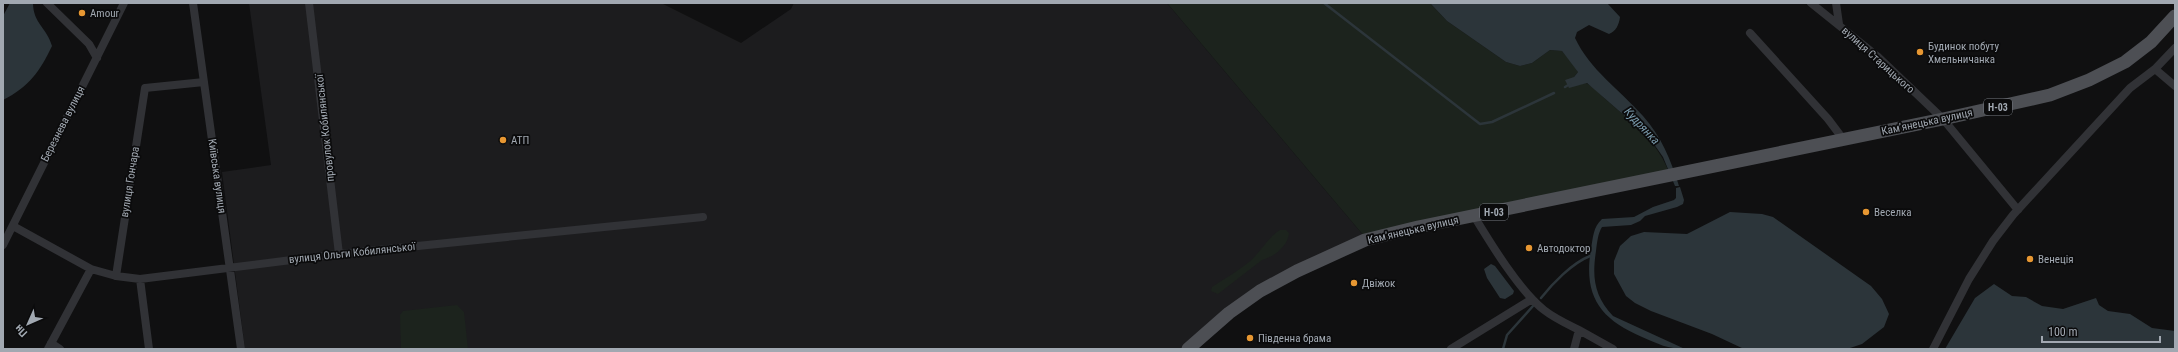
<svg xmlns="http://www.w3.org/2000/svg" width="2178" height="352" viewBox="0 0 2178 352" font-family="'Roboto Condensed',sans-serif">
<rect width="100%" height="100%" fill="#101011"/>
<path fill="#1c1c1e" d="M249 3H661L741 43 791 9 794 3H1167L1364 236 1300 265 1183 349H245L222 172 271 165Z"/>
<path fill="#1c231d" d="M1167 3H1430L1447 21 1506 62 1520 66 1532 63 1550 50 1562 51 1577 69 1578 72 1574 77 1578 85 1586 83 1593 87C1621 116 1654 133 1669 172L1364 236Z
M1280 230H1286L1289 233C1288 246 1274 257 1262 260L1218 294 1211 291 1212 287C1224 279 1238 271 1249 262 1261 252 1267 238 1280 230Z
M457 305 464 312 468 349H401L400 315 403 311Z"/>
<path fill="#2c353a" d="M10 3H33C33 23 47 28 52 46 40 71 29 87 3 100V16Z
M1430 3H1607L1620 17C1619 25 1616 31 1609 34L1589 25 1577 32 1575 38C1590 70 1620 90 1643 116 1661 136 1671 160 1679 186H1675L1663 157 1649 137 1587 83 1569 88 1565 80 1574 77 1578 72 1562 51 1550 50 1532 63 1520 66 1506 62 1447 21Z
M1680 187 1684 200 1683 204 1677 207 1645 216 1640 221 1631 225 1602 227C1598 233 1597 243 1596 251 1592 277 1594 296 1613 316L1685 349C1668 349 1658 344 1642 337 1600 319 1583 296 1591 249 1593 238 1593 227 1602 219L1634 217 1653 207 1674 200 1676 198V188Z
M1730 212 1762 214 1773 217 1871 286 1882 299 1889 314 1884 327 1862 344 1847 349H1744L1712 334 1651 311 1635 303 1626 296 1614 274V261L1620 246 1631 236 1644 232 1687 234Z
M1491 264 1495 266 1514 291 1513 294 1505 299 1500 298 1487 278 1484 269Z
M1994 284 2012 296 2026 297 2042 306 2063 309 2096 298 2099 305 2108 311 2130 314 2152 328 2175 331V349H1945L1975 298Z"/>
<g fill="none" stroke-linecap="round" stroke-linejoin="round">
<path stroke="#2c353a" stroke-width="2.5" d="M1324 3 1480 124 1492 122 1554 93
M1565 87 1570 84
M1541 298C1552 284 1572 263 1590 256
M1503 349 1507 335 1533 306"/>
<path stroke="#313236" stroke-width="8" d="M47 3 89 44 97 58
M193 3 241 349
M309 3 339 254
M1811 3 1877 56 1943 119 2018 210
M1836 3 1839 24
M1750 33 1828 119 1843 139
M2175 48 2155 69 2175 86
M1474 216C1491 244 1519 290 1544 310 1554 318 1567 324 1579 330L1574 349
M13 226 91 269 116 276 140 279 339 254 703 217
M3 245 124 3
M116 276 145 88 204 82
M140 279 149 349
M1579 330 1613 349
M51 343 60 349
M48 349 91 269
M1451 349 1532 299
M1933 349 1969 279 1993 241 2013 215 2130 88 2155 69"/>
<path stroke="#4d4f54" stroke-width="13" d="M1188 349 1229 313 1260 291 1297 271 1365 240 1418 227 1943 119 2050 95 2089 80 2125 62 2151 42 2175 16"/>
</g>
<g fill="#e79732" stroke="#0b0b0c" stroke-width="1.5">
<circle cx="82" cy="13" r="4"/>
<circle cx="1920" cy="52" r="4"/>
<circle cx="503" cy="140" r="4"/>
<circle cx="1866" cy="212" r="4"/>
<circle cx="1529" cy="248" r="4"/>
<circle cx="2030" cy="259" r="4"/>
<circle cx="1354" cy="283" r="4"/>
<circle cx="1250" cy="338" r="4"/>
</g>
<g text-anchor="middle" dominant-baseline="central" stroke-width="3.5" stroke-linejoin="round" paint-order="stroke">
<g fill="#0b0b0c" stroke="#747980" stroke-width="1">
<rect x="1984" y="99" width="28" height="16" rx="3"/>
<rect x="1480" y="204" width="28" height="16" rx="3"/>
</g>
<g font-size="10" font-weight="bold" fill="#a1a8b1">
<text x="1998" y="107">Н-03</text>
<text x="1494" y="212">Н-03</text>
</g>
<g font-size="11" fill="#a1a8b1" stroke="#0b0b0c" text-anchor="start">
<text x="90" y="13">Amour</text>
<text x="1928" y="46">Будинок побуту<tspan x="1928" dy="13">Хмельничанка</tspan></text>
<text x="511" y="140">АТП</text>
<text x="1874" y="212">Веселка</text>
<text x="1537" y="248">Автодоктор</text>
<text x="2038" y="259">Венеція</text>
<text x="1362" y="283">Двіжок</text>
<text x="1258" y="338">Південна брама</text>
</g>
<g font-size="11" fill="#a1a8b1" stroke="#0b0b0c">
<text transform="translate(1878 60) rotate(42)">вулиця Старицького</text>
<text transform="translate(1927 122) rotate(-12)">Камʼянецька вулиця</text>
<text transform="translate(63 124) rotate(-63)">Березнева вулиця</text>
<text transform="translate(325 128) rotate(-96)">провулок Кобилянської</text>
<text transform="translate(217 176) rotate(82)">Київська вулиця</text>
<text transform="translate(130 182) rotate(-81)">вулиця Гончара</text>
<text transform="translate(1413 230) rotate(-13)">Камʼянецька вулиця</text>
<text transform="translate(352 253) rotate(-6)">вулиця Ольги Кобилянської</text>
</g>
<g font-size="12" font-style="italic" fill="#7999ab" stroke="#0b0b0c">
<text transform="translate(1642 126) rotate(47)">Кудрянка</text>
</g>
</g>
<rect width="2178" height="352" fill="none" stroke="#a1a8b1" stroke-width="8"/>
<g transform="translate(28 324) rotate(225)" stroke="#0b0b0c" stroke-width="3" paint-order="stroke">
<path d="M0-3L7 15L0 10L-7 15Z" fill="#a1a8b1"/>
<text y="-6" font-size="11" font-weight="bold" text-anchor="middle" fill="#a1a8b1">Пн</text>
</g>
<path d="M2042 336v6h118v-6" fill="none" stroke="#a1a8b1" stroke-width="2"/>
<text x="2048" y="336" font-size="12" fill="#a1a8b1" stroke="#0b0b0c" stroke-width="3" paint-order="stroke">100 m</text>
</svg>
